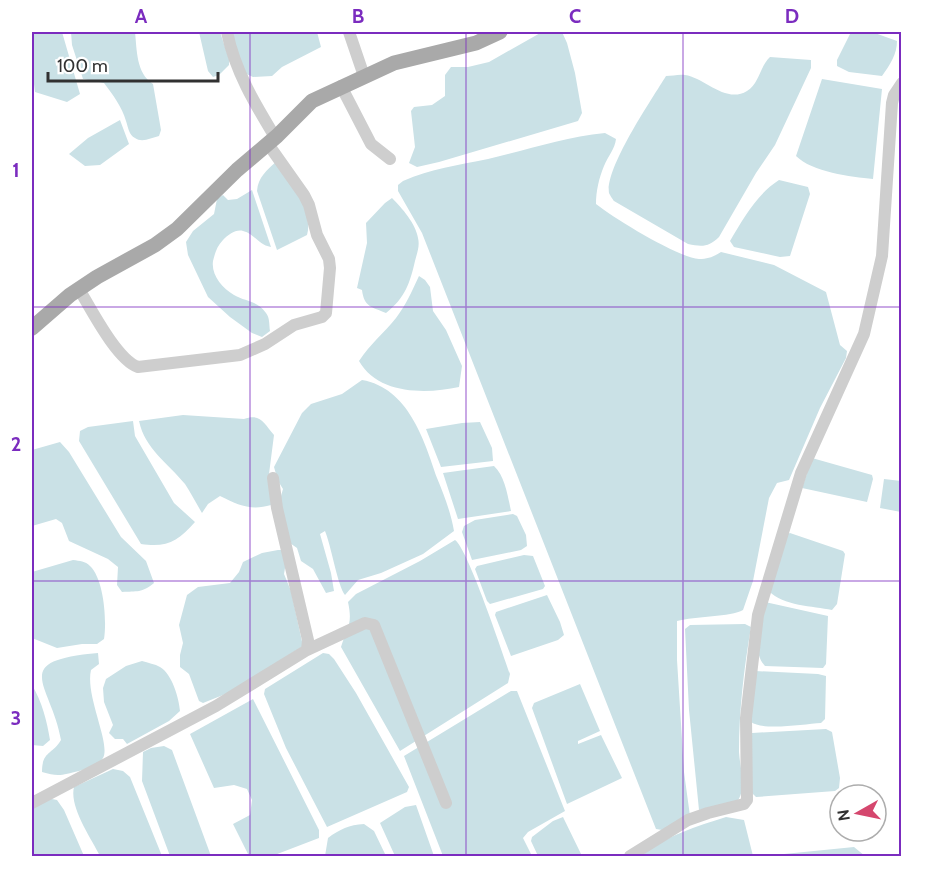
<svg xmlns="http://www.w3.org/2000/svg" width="933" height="888" viewBox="0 0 933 888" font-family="Cabin,sans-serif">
<rect width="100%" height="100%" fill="#fff"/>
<path fill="#cae1e6" d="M32 32H62L80 94 67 102 35 92 32 68Z
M71 32H135C137 50 136 73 153 84L161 130 159 136C151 138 142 143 135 138 129 135 128 127 126 121 122 107 113 95 104 83L83 79 72 45Z
M199 32H220L229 59V65L219 75 213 77 208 71Z
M228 32H317L321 47 282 67 272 76 253 77 242 72Z
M542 32H562L567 43 575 73 582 113 578 121 439 162 417 167 409 163 415 147 411 111 414 107 432 105 445 96V75L451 67H468L489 62Z
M851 32H872L897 41C897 54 890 65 882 76L849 72 837 66V60Z
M770 57 811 60V68L775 145 756 173 719 237C709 247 702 247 688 244L614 201C613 200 610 195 609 193 605 168 652 99 666 76 672 76 679 74 685 75 705 78 726 104 747 91 759 84 760 66 770 57Z
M822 79 882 89 873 179C851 177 812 172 796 156Z
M120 120 129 144 100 165 85 166 69 154 88 138Z
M605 133 616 139C615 149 608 156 604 166 599 178 596 191 596 204 615 219 677 257 699 259 708 259 713 257 721 252L774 265 826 292 840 345 847 351 846 358 820 408 789 480 777 483 769 498 753 581 743 610C731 617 695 616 677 621V660L684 772 690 816 662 830 656 829 422 233 398 191V185L403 181C431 169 458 165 488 159 527 150 564 137 605 133Z
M277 161C289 180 314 211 307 235L277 250 257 191C258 177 267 170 277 161Z
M779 180 808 187 810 194 790 256 780 257 734 247 730 241C743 219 757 194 779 180Z
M252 190 271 247C258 245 255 234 243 231 236 229 228 235 223 240 217 246 215 253 213 261 211 275 222 288 234 295 246 302 257 300 266 313 270 318 269 325 270 331L262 337 252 333 230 317 208 297 188 255 186 242 193 231 214 214 217 199 223 195 228 200 237 199Z
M392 198C402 208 416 224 418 238 420 246 417 253 415 261 410 283 405 298 386 313 372 307 364 307 362 290L357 288 367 243 366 223 385 203Z
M419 276 425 280 430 287 433 311 446 330 462 366 459 387C427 394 378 395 359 361 370 344 384 333 396 318 406 305 412 291 419 276Z
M362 380C408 388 424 439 437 478 444 495 451 513 454 531L423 554 381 573 358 580 345 595C338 587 331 545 325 531L320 534 331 573 334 591 326 593 313 569 301 561 297 548 287 541 279 503 283 489 278 481 274 467 302 413 311 404 342 394Z
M183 415 244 419C261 413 264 424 274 435L269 474 271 505C251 511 238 505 220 496L208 504 202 513C196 503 191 493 185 484 168 463 145 449 139 421Z
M133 421 135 436 174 503 195 522C178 541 167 548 141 544L79 441 80 431 88 427Z
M480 422 492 448 493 461 441 467 426 429 462 423Z
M60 442 69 452 121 537 146 561 154 583C142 593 137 591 122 592L117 585 118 567 108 559 69 541 62 523 56 519 32 526V450Z
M812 458 872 475 873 479 867 502 802 488Z
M494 466C505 476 508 497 511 511L458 519 443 473Z
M884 479 901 481V512L880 508Z
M513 514 517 516 526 535 527 546 521 550 472 560 462 532 464 526 475 520Z
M790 533 843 551 845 554 837 604 832 610C813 606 783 606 769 591L785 535Z
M455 540C468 549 502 652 510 674L508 683 400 751 341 647C347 627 353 625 348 602L356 594 420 561Z
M278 550H284L287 556 284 574 291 591 303 646 228 693 203 703 199 701 189 674 180 667V655L183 643 179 625 187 595 198 587 230 583 239 572 243 562 262 553Z
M524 555 533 556 545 586 543 589 490 604 487 601 475 569 477 566Z
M73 560C80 561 85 561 90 566 104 579 107 621 104 639L97 644H82L57 648 32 638V572Z
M547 595 560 622 564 635 558 640 511 656 495 615 496 612Z
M765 602 828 616 826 664 823 668 765 666C750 650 762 622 765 602Z
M745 624 751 627C744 668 739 710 739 752 740 769 747 788 737 802L699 810 689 710 685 629 690 625Z
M98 653 99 664 91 670C85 696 111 744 103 758 98 766 87 769 79 771 63 775 58 777 42 772 42 751 52 755 61 740 51 683 8 661 98 653Z
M323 653 329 654 334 659 356 693 409 787 407 792 327 827 286 748 264 694 265 689Z
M142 661C148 663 155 664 160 667 172 674 179 698 180 711L169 721 127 744 123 739H115L109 733 113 725 104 702 103 688 106 679 126 666Z
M755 671 818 674 826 676 825 719 821 723C804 724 764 731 751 722Z
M580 684 600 731 578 741V744L601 735 622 778 567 804 532 708 534 703Z
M32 685C42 702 47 721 50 740L43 746 32 745Z
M511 691H517L565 811 528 832 523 838 532 856H443L404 756Z
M253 699 319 830V838L272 856H249L233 824 250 815 252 800 247 789 234 785 214 788 190 734Z
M826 729 832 732 840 778 839 788 835 791 756 797 750 791 749 738 752 733Z
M164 746 172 750 211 856H170L142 781 143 752 151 748Z
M113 769 123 771 130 777 162 856H100C91 838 69 807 74 787Z
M47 798 57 800 64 810 84 856H32V804Z
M416 805 434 856H395L380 823 405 807Z
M563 817 582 856H538L531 841 532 837 553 821Z
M726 817 744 820 753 856H642C664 836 698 826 726 817Z
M364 824 374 831 386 856H325L328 838C340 829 349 825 364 824Z
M854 847 865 856H764Z"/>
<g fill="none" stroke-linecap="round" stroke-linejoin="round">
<path stroke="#cecece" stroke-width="12" d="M227 32C235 71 255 104 275 137
M349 32 364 76
M341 86 371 144 390 159
M79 289C91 309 117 360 138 367L240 355 265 344 294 325 322 317 326 313 330 268 329 259 317 235 309 205 304 195 268 144
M307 650 365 623 374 625 446 803
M32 803 216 706 307 650 308 640 277 508 273 478
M630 856 688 820 708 813 744 804 747 800 746 718 758 615 801 473 864 334 882 256 892 103 894 95 902 83"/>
<path stroke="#a9a9a9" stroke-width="15" d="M32 328 70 295 97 277 155 245 177 229 237 170 277 136 312 101 394 63 476 43 500 32"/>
</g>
<path fill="none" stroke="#7b2cbf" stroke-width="1.5" stroke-opacity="0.55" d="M250 32V856M466 32V856M683 32V856M32 307H902M32 581H902"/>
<rect width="933" height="888" fill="none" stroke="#ffffff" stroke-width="66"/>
<g transform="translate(858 813) rotate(261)"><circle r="28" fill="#ffffff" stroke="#adadad" stroke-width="1.5"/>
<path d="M0-4.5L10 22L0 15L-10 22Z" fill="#d5476e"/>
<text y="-9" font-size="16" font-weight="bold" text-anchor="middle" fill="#313131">N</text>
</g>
<path d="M48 72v9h170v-9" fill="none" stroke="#313131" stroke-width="3"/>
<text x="57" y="72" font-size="18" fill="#313131" stroke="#ffffff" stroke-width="4.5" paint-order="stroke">100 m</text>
<rect x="33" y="33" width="867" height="822" fill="none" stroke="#7b2cbf" stroke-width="2"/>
<g font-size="20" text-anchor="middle" font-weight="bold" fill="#7b2cbf">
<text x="141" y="23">A</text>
<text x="358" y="23">B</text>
<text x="575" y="23">C</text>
<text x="792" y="23">D</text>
<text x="16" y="177">1</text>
<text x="16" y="451">2</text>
<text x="16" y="725">3</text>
</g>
</svg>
